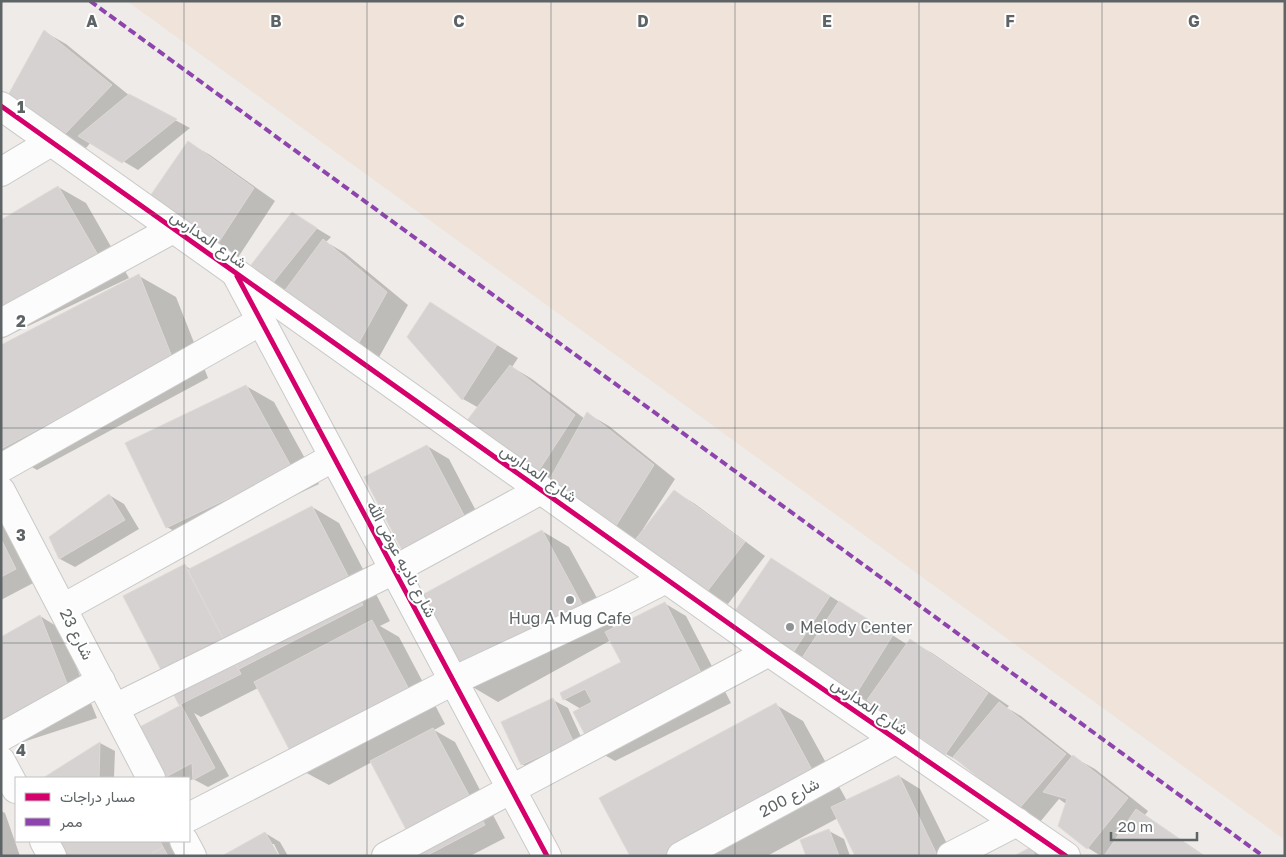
<svg xmlns="http://www.w3.org/2000/svg" width="1286" height="857" viewBox="0 0 1286 857" font-family="'Golos Text',Vazirmatn,sans-serif">
<rect width="100%" height="100%" fill="#eeebe8"/>
<path fill="#efe3da" d="M127 1H1285V840Z"/>
<path fill="#0003" d="M45 32 66 44 130 96 190 128 138 170 91 142 86 148 64 135Z
M189 143 210 155 275 201 237 259 148 201Z
M58 187 86 203 129 278 1 339V222Z
M306 222 331 237 326 242 345 253 408 305 378 359 287 291 273 283Z
M139 276 176 297 208 378 37 470 1 449V346Z
M451 316 518 358 512 367 532 379 585 419 588 414 609 426 675 479 643 529 644 531 674 491 695 504 765 556 728 604 707 592 636 540 615 528 536 474 479 408 463 399 408 337Z
M246 386 274 402 319 484 195 543 167 527Z
M427 446 449 459 487 532 425 563Z
M109 495 124 504 139 529 75 567 60 559 51 537Z
M312 507 339 523 390 621 380 626 399 637 445 724 434 730 455 742 505 838 470 856H416L421 854 372 762 329 785 301 770 258 688 201 717 194 713 229 776 208 787 193 779 189 781V778H164L138 729 182 706 125 596 185 566 191 569Z
M1 512 37 581 1 600Z
M542 531 569 547 614 629 664 603 686 616 731 703 615 761 594 749 581 709 564 699 622 663 611 640 498 702 471 686Z
M771 559 908 645 910 641 932 653 1009 706 1007 708 1021 716 1073 757 1095 769 1148 811 1145 815 1205 856H1101L1088 848 1066 804 1059 799 1040 822 1018 809 964 764 946 754 877 706 875 710 791 655Z
M40 616 61 629 97 718 20 743 1 733Z
M553 700 568 708 587 750 537 773 522 764Z
M776 705 803 721 847 801 899 776 920 789 953 856H856L838 818 767 856H632Z
M100 743 115 751 114 778H45Z
M1 811 5 813 20 856H1Z
M829 831 844 839 850 856H807Z
M265 833 280 842 288 856H280L274 844H271Z
M55 841H174L182 856H63Z
M1031 849 1043 856H1017Z"/>
<path fill="#d5d2d1" stroke="#ddd9d7" d="M44 30 112 85 63 136 6 99Z
M129 94 177 119 122 163 78 136Z
M188 141 254 188 215 248 146 202Z
M58 186 102 262 1 310V220Z
M292 212 317 228 272 284 251 265Z
M323 239 387 292 356 348 283 293Z
M139 274 172 357 1 449V345Z
M430 302 497 345 462 400 407 337Z
M510 365 575 415 536 475 465 423Z
M246 385 292 468 166 528 125 443Z
M587 412 654 465 614 529 548 482Z
M427 445 466 519 403 552 364 477Z
M674 490 745 542 706 593 635 540Z
M109 494 125 520 59 559 49 537Z
M312 506 363 605 239 669 187 570Z
M542 530 591 621 470 687 420 596Z
M1 539 16 569 1 577Z
M771 558 830 596 791 656 731 617Z
M185 564 241 674 179 705 123 596Z
M839 601 893 635 853 699 798 664Z
M665 602 710 690 593 750 573 712 592 702 585 689 563 700 560 693 621 662 605 632Z
M40 615 76 706 1 730V637Z
M372 620 419 708 300 770 254 682Z
M910 639 988 693 945 755 867 700Z
M553 698 573 741 521 765 501 722Z
M999 702 1066 754 1018 810 953 757Z
M776 703 825 794 711 856H630L599 798Z
M181 705 215 768 193 780 192 763 164 778 136 729Z
M433 728 485 825 426 856H420L370 761Z
M100 742 99 778H43Z
M1073 755 1128 798 1087 849 1058 826 1067 799 1043 792Z
M899 775 937 855 855 856 831 807Z
M1136 809 1204 856H1104Z
M829 829 839 856H806L800 840Z
M265 832 279 856H222Z
M54 841H160L163 847 146 856H62Z
M163 847 168 856H149Z
M1031 847 1035 856H1014Z"/>
<g fill="none" stroke-linecap="round" stroke-linejoin="round">
<g stroke="#cac9c8" stroke-width="30">
<path id="street" d="M1 172 51 142
M236 274 547 856
M1 323 173 229
M1 468 261 321
M1 491 151 778
M63 608 334 457
M115 708 394 570 541 490
M1 737 101 681
M1 761 16 789
M189 817 453 681 617 604 666 579
M44 841 52 856
M184 841 192 856
M386 856 769 652
M681 856 897 739
M951 856 1017 822"/>
</g>
<g stroke="#cac9c8" stroke-width="30">
<path id="secondary" d="M1 106 769 652 1066 856"/>
</g>
<use href="#street" stroke="#fcfcfc" stroke-width="28"/>
<use href="#secondary" stroke="#fcfcfc" stroke-width="28"/>
<path stroke="#8e44ad" stroke-width="4" stroke-dasharray="8 4" stroke-linecap="butt" d="M90 1 1263 856"/>
<g stroke="#fff" stroke-width="8">
<path id="cycleway" d="M1 106 769 652 1066 856
M237 276 547 856"/>
</g>
<use href="#cycleway" stroke="#d6006c" stroke-width="5"/>
</g>
<path fill="none" stroke="#5e6466" stroke-width="1" stroke-opacity="0.55" d="M184 1V778M367 1V856M551 1V856M735 1V856M919 1V856M1102 1V856M1 214H1285M1 428H1285M1 643H1285M184 841V856"/>
<g fill="#909394" stroke="#fff" stroke-width="2">
<circle cx="570" cy="600" r="5"/>
<circle cx="790" cy="627" r="5"/>
</g>
<g text-anchor="middle" dominant-baseline="central" stroke-width="4" stroke-linejoin="round" paint-order="stroke">
<g font-size="16" fill="#5e6466" stroke="#fff">
<text transform="translate(209 239) rotate(35)">شارع المدارس</text>
<text transform="translate(539 473) rotate(35)">شارع المدارس</text>
<text transform="translate(402 559) rotate(62)">شارع ناديه عوض الله</text>
<text transform="translate(77 634) rotate(63)">شارع 23</text>
<text transform="translate(870 706) rotate(34)">شارع المدارس</text>
<text transform="translate(789 797) rotate(-28)">شارع 200</text>
</g>
<g font-size="16" fill="#5e6466" stroke="#fff">
<text x="570" y="618">Hug A Mug Cafe</text>
<text x="800" y="627" text-anchor="start">Melody Center</text>
</g>
</g>
<g font-size="16" text-anchor="middle" font-weight="bold" fill="#5e6466" stroke="#fff" stroke-width="4" stroke-linejoin="round" paint-order="stroke">
<text x="92" y="27">A</text>
<text x="276" y="27">B</text>
<text x="459" y="27">C</text>
<text x="643" y="27">D</text>
<text x="827" y="27">E</text>
<text x="1010" y="27">F</text>
<text x="1194" y="27">G</text>
<text x="21" y="113">1</text>
<text x="21" y="327">2</text>
<text x="21" y="541">3</text>
<text x="21" y="756">4</text>
</g>
<rect width="1286" height="857" fill="none" stroke="#5e6466" stroke-width="5"/>
<rect x="15" y="777" width="175" height="65" fill="#ffffff" stroke="#bfc1c2"/>
<rect x="25" y="793" width="25" height="8" fill="#d6006c" stroke="#bfc1c2"/>
<text x="60" y="802" font-size="15" fill="#5e6466">مسار دراجات</text>
<rect x="25" y="818" width="25" height="8" fill="#8e44ad" stroke="#bfc1c2"/>
<text x="60" y="827" font-size="15" fill="#5e6466">ممر</text>
<path d="M1111 832v8h86v-8" fill="none" stroke="#5e6466" stroke-width="2.5"/>
<text x="1118" y="832" font-size="15" fill="#5e6466" stroke="#ffffff" stroke-width="4" paint-order="stroke">20 m</text>
</svg>
